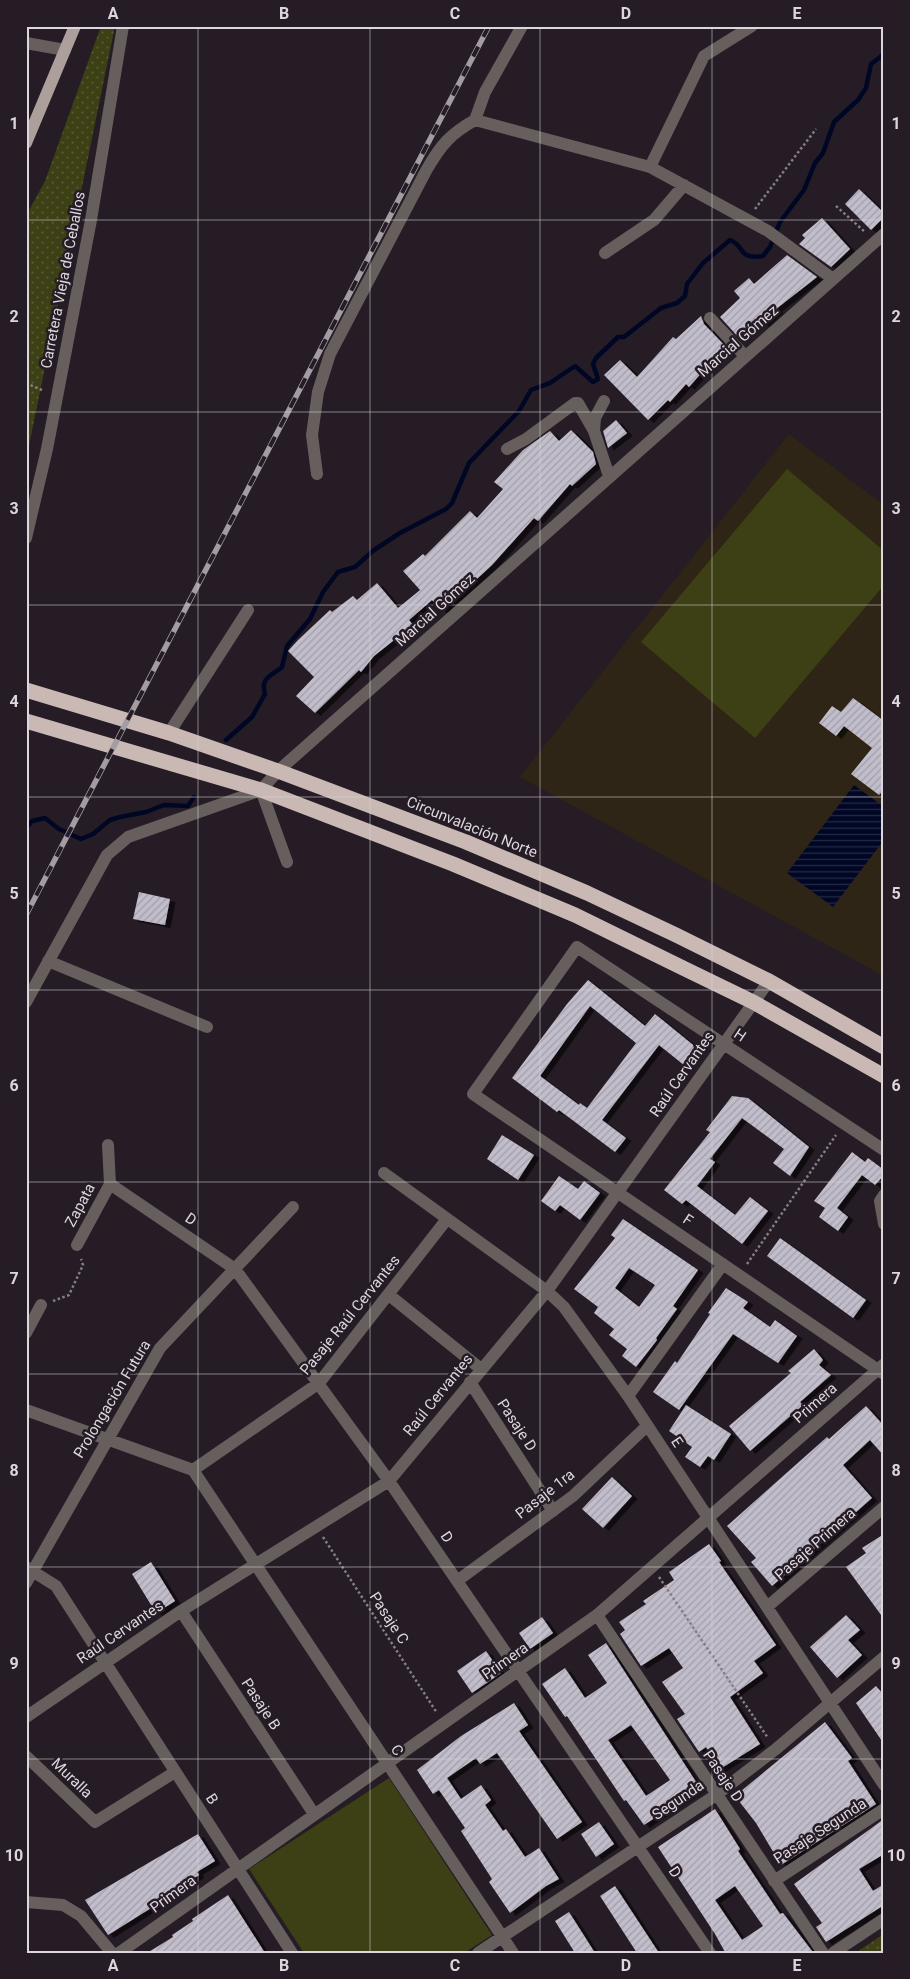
<svg xmlns="http://www.w3.org/2000/svg" width="910" height="1979" viewBox="0 0 910 1979" font-family="Roboto,sans-serif">
<defs>
<pattern id="grass-dots" width="8" height="8" patternUnits="userSpaceOnUse" patternTransform="scale(1.25)"><rect width="8" height="8" fill="#3d3f14"/><path d="M2 2h.1M6 6h.1" fill="none" stroke="#595a36" stroke-width="1.8" stroke-linecap="round"/></pattern>
<pattern id="water-rules" width="6" height="5" patternUnits="userSpaceOnUse" patternTransform="scale(1.25)"><rect width="6" height="5" fill="#000724"/><path d="M0 2.5h6" fill="none" stroke="#252a43"/></pattern>
<pattern id="building-hatch" width="6" height="6" patternUnits="userSpaceOnUse" patternTransform="scale(1.25)"><rect width="6" height="6" fill="#c2bdcb"/><path d="M-1 1l2-2M0 6l6-6M5 7l2-2" fill="none" stroke="#a29ea9"/></pattern>
<filter id="shadow"><feDropShadow dx="5.5" dy="3" stdDeviation="0" flood-color="#0009"/></filter>
</defs>
<rect width="100%" height="100%" fill="#251c25"/>
<path fill="#2f2516" d="M789 434 884 505V976L520 777Z"/>
<path fill="url(#grass-dots)" d="M101 26H115L26 460V216L45 181Z
M884 1934V1953H855Z"/>
<path fill="#3d3f14" d="M787 469 884 551V585L755 738 641 642Z
M389 1778 492 1935 464 1953H304L249 1869Z"/>
<path fill="url(#water-rules)" d="M854 785 884 807V840L833 907 787 873Z"/>
<g fill="none" stroke-linecap="round" stroke-linejoin="round">
<path stroke="#000724" stroke-width="4.5" d="M226 740 252 717 265 694C260 677 272 676 282 667L287 646 310 619 323 592 338 572 355 567 374 550 400 533 446 509 452 503 469 463 519 411 531 390 550 383 575 366 593 382 598 379 593 364 596 358 618 337H624L661 308 677 303 685 296 687 284 703 263 730 240C746 246 737 260 763 256L770 247 780 222 804 190 815 163 823 153 834 122 858 100 866 88 871 64 884 54
M26 828 32 821 45 818 59 829 81 839 93 834 110 820 120 817 146 812 164 805 188 806 194 797"/>
</g>
<path fill="url(#building-hatch)" fill-rule="evenodd" filter="url(#shadow)" d="M859 189 884 213V217L871 230 845 204Z
M822 218 850 249 831 267 799 244 805 238 802 235Z
M787 255 817 277 776 309 778 310 763 324 760 320 740 339 720 317 740 298 734 291 749 278 754 284Z
M701 316 704 324 728 349 712 365 710 363 689 387 686 384 670 402 668 400 648 420 604 375 620 360 637 377 673 337 676 339Z
M616 420 627 433 608 448 603 431Z
M571 430 593 452 596 464 572 486 570 484 538 521 534 518 492 565 442 611 432 600 409 620 413 625 374 656 361 672 359 670 315 713 296 696 314 677 288 651 298 640 330 610 332 612 353 596 357 600 377 583 398 608 420 590 403 571 423 554 425 556 470 511 477 518 503 489 494 482 523 450 550 431 559 441Z
M853 698 884 721V789L879 795 851 774 872 748 844 726 836 736 819 723 832 706 841 712Z
M139 892 170 899 165 925 133 919Z
M588 980 645 1026 655 1014 698 1049 685 1066 659 1045 602 1120 626 1138 615 1152 559 1110 557 1112 512 1078 567 1004ZM590 1006 636 1043 587 1108 580 1103 579 1105 540 1076Z
M732 1096 748 1098 809 1147 790 1176 773 1163 784 1149 742 1118 710 1159 715 1162 697 1186 735 1215 750 1197 768 1211 742 1244 686 1200 682 1204 664 1190 710 1132 706 1130Z
M502 1135 534 1155 518 1180 487 1159Z
M852 1152 865 1162 868 1158 884 1170V1175L875 1185 862 1175 837 1208 848 1217 838 1231 819 1217 825 1208 814 1201Z
M559 1176 578 1189 584 1181 600 1193 580 1220 560 1205 555 1211 541 1201Z
M623 1219 698 1270 673 1306 677 1309 656 1338 657 1340 636 1367 622 1356 627 1349 609 1335 614 1329 594 1313 598 1307 574 1289 615 1238 611 1235ZM629 1268 655 1285 639 1307 615 1288Z
M780 1238 866 1300 853 1318 767 1256Z
M726 1288 748 1302 743 1308 770 1327 775 1320 797 1336 778 1363 733 1334 679 1410 653 1392 675 1361 677 1363 710 1314 708 1313Z
M814 1349 823 1360 819 1365 831 1375 800 1402 803 1405 750 1451 729 1426 791 1373 788 1371Z
M686 1405 731 1434 714 1460 708 1456 700 1467 685 1457 692 1447 669 1431Z
M866 1406 884 1426V1456L870 1440 843 1465 872 1498 772 1586 751 1562 756 1558 727 1526 827 1437 829 1439Z
M612 1477 632 1496 603 1528 582 1509Z
M884 1534V1619L846 1567 866 1553 862 1548Z
M709 1544 721 1561 719 1562 776 1645 754 1661 763 1673 730 1697 760 1744 720 1769 706 1747 699 1752 677 1719 685 1714 662 1682 683 1668 669 1648 641 1666 620 1634 625 1630 619 1622 646 1604 643 1601 674 1580 669 1572Z
M151 1562 175 1601 156 1613 132 1574Z
M846 1615 860 1630 848 1640 862 1655 837 1678 810 1647Z
M542 1617 553 1633 530 1649 519 1633Z
M606 1643 700 1788 644 1825 626 1800 624 1801 567 1716 565 1717 542 1684 565 1668 585 1698 607 1683 588 1655ZM631 1725 670 1780 646 1796 608 1740Z
M486 1651 501 1673 472 1693 457 1671Z
M876 1686 884 1695V1744L856 1703Z
M514 1703 528 1725 519 1731 582 1822 557 1839 497 1753 480 1764 476 1758 447 1778 461 1799 481 1785 491 1800 485 1805 503 1831 506 1829 525 1857 539 1848 559 1879 546 1886 510 1913 489 1882 492 1879 461 1831 465 1828 439 1790 433 1794 417 1770 461 1736Z
M825 1722 852 1758 848 1761 876 1804 781 1865 756 1823 735 1796Z
M715 1809 740 1849 738 1851 780 1914 783 1913 812 1951 724 1953 725 1952 715 1934 658 1847ZM735 1886 763 1926 742 1940 715 1900Z
M884 1819V1854L859 1869 873 1891 884 1884V1905L826 1942 816 1927 822 1923 794 1884Z
M599 1822 614 1844 596 1857 581 1834Z
M198 1834 215 1861 197 1872 199 1875 157 1900 159 1903 108 1935 85 1900Z
M615 1886 659 1953H637L600 1896Z
M228 1895 265 1953H147L173 1937 172 1935 193 1921 192 1919Z
M569 1912 595 1953H575L555 1921Z"/>
<g fill="none" stroke-linecap="round" stroke-linejoin="round">
<path stroke="#857e85" stroke-width="2.5" stroke-dasharray="2.5 2.5" stroke-linecap="butt" d="M836 206 865 232
M755 209 816 129
M26 383 44 391
M747 1264 836 1135
M53 1301 69 1295 83 1265 81 1259
M323 1537 437 1713
M659 1577 768 1738"/>
<path stroke="#665f5d" stroke-width="12" d="M26 43 65 50
M475 120 650 167 768 231 833 279
M650 167 704 56 752 26
M605 253 654 220 684 185
M710 318 745 356
M594 431 595 418 604 401
M507 449 526 439 575 403H578L594 431 609 476
M317 474 312 435 318 392 330 354 427 169C441 145 450 134 475 120L485 92 522 26
M26 538 47 449 91 220 123 26
M169 733 248 610
M261 790 287 862
M48 961 207 1027
M26 1002 107 855 128 837 261 790 278 771 884 234
M108 1145 110 1184
M884 1150 577 947 473 1094 884 1374
M384 1173 547 1291 564 1307 628 1396 884 1785
M110 1184 235 1269 389 1481 710 1953
M884 1195 880 1201 884 1224
M77 1245 110 1184
M389 1295 481 1369
M26 1333 41 1305
M470 1382 553 1511
M628 1396 723 1264
M26 1410 193 1470 513 1953
M193 1470 319 1383 447 1219
M26 1567 56 1586 292 1953
M457 1581 573 1496 647 1426
M26 1583 160 1348 293 1207
M767 1607 884 1507
M181 1611 314 1814
M597 1615 823 1953
M26 1717 181 1611 389 1481 547 1291 769 981
M26 1756 95 1822 175 1772
M774 1881 884 1809
M26 1902 63 1905 81 1916 112 1953
M119 1953 597 1615 883 1365
M478 1953 716 1795 776 1749 884 1657
M833 1953 884 1919"/>
<path stroke="#ad9f9c" stroke-width="12" d="M26 143 75 26"/>
<path stroke="#c9b8b4" stroke-width="15" d="M26 690 169 733 278 771 466 842 587 893 676 935 769 981 884 1047
M26 721 261 790 453 864 575 915 683 968 753 1002 884 1076"/>
<g stroke="#a39ca3" stroke-width="5.5">
<path id="rail" d="M26 915 489 26"/>
</g>
<use href="#rail" stroke="#251c25" stroke-width="4" stroke-dasharray="11" stroke-linecap="butt"/>
</g>
<path fill="none" stroke="#ddd7dd" stroke-width="1" stroke-opacity="0.55" d="M198 26V1953M370 26V1953M540 26V1953M712 26V1953M26 220H884M26 412H884M26 605H884M26 797H884M26 990H884M26 1182H884M26 1374H884M26 1567H884M26 1759H884"/>
<g text-anchor="middle" dominant-baseline="central" stroke-width="5" stroke-linejoin="round" paint-order="stroke">
<g font-size="15" fill="#ddd7dd" stroke="#251c25">
<text transform="translate(63 280) rotate(-79)">Carretera Vieja de Ceballos</text>
<text transform="translate(738 341) rotate(-41)">Marcial Gómez</text>
<text transform="translate(435 610) rotate(-42)">Marcial Gómez</text>
<text transform="translate(472 827) rotate(22)">Circunvalación Norte</text>
<text transform="translate(740 1035) rotate(34)">H</text>
<text transform="translate(682 1074) rotate(-55)">Raúl Cervantes</text>
<text transform="translate(80 1205) rotate(-62)">Zapata</text>
<text transform="translate(191 1219) rotate(34)">D</text>
<text transform="translate(688 1220) rotate(34)">F</text>
<text transform="translate(350 1315) rotate(-51)">Pasaje Raúl Cervantes</text>
<text transform="translate(438 1395) rotate(-51)">Raúl Cervantes</text>
<text transform="translate(112 1399) rotate(-59)">Prolongación Futura</text>
<text transform="translate(815 1403) rotate(-41)">Primera</text>
<text transform="translate(517 1425) rotate(57)">Pasaje D</text>
<text transform="translate(677 1442) rotate(56)">E</text>
<text transform="translate(545 1494) rotate(-38)">Pasaje 1ra</text>
<text transform="translate(447 1537) rotate(56)">D</text>
<text transform="translate(815 1544) rotate(-41)">Pasaje Primera</text>
<text transform="translate(389 1618) rotate(57)">Pasaje C</text>
<text transform="translate(120 1632) rotate(-34)">Raúl Cervantes</text>
<text transform="translate(505 1661) rotate(-35)">Primera</text>
<text transform="translate(261 1704) rotate(57)">Pasaje B</text>
<text transform="translate(397 1750) rotate(57)">C</text>
<text transform="translate(723 1776) rotate(56)">Pasaje D</text>
<text transform="translate(72 1778) rotate(44)">Muralla</text>
<text transform="translate(212 1799) rotate(57)">B</text>
<text transform="translate(678 1800) rotate(-34)">Segunda</text>
<text transform="translate(820 1831) rotate(-33)">Pasaje Segunda</text>
<text transform="translate(675 1872) rotate(56)">D</text>
<text transform="translate(173 1894) rotate(-36)">Primera</text>
</g>
</g>
<rect width="910" height="1979" fill="none" stroke="#251c25" stroke-width="55"/>
<rect x="28" y="28" width="854" height="1924" fill="none" stroke="#ddd7dd" stroke-width="2"/>
<g font-size="16" text-anchor="middle" font-weight="bold" fill="#ddd7dd">
<text x="113" y="19">A</text>
<text x="284" y="19">B</text>
<text x="455" y="19">C</text>
<text x="626" y="19">D</text>
<text x="797" y="19">E</text>
<text x="14" y="129">1</text>
<text x="896" y="129">1</text>
<text x="14" y="322">2</text>
<text x="896" y="322">2</text>
<text x="14" y="514">3</text>
<text x="896" y="514">3</text>
<text x="14" y="707">4</text>
<text x="896" y="707">4</text>
<text x="14" y="899">5</text>
<text x="896" y="899">5</text>
<text x="14" y="1091">6</text>
<text x="896" y="1091">6</text>
<text x="14" y="1284">7</text>
<text x="896" y="1284">7</text>
<text x="14" y="1476">8</text>
<text x="896" y="1476">8</text>
<text x="14" y="1669">9</text>
<text x="896" y="1669">9</text>
<text x="14" y="1861">10</text>
<text x="896" y="1861">10</text>
<text x="113" y="1971">A</text>
<text x="284" y="1971">B</text>
<text x="455" y="1971">C</text>
<text x="626" y="1971">D</text>
<text x="797" y="1971">E</text>
</g>
</svg>
